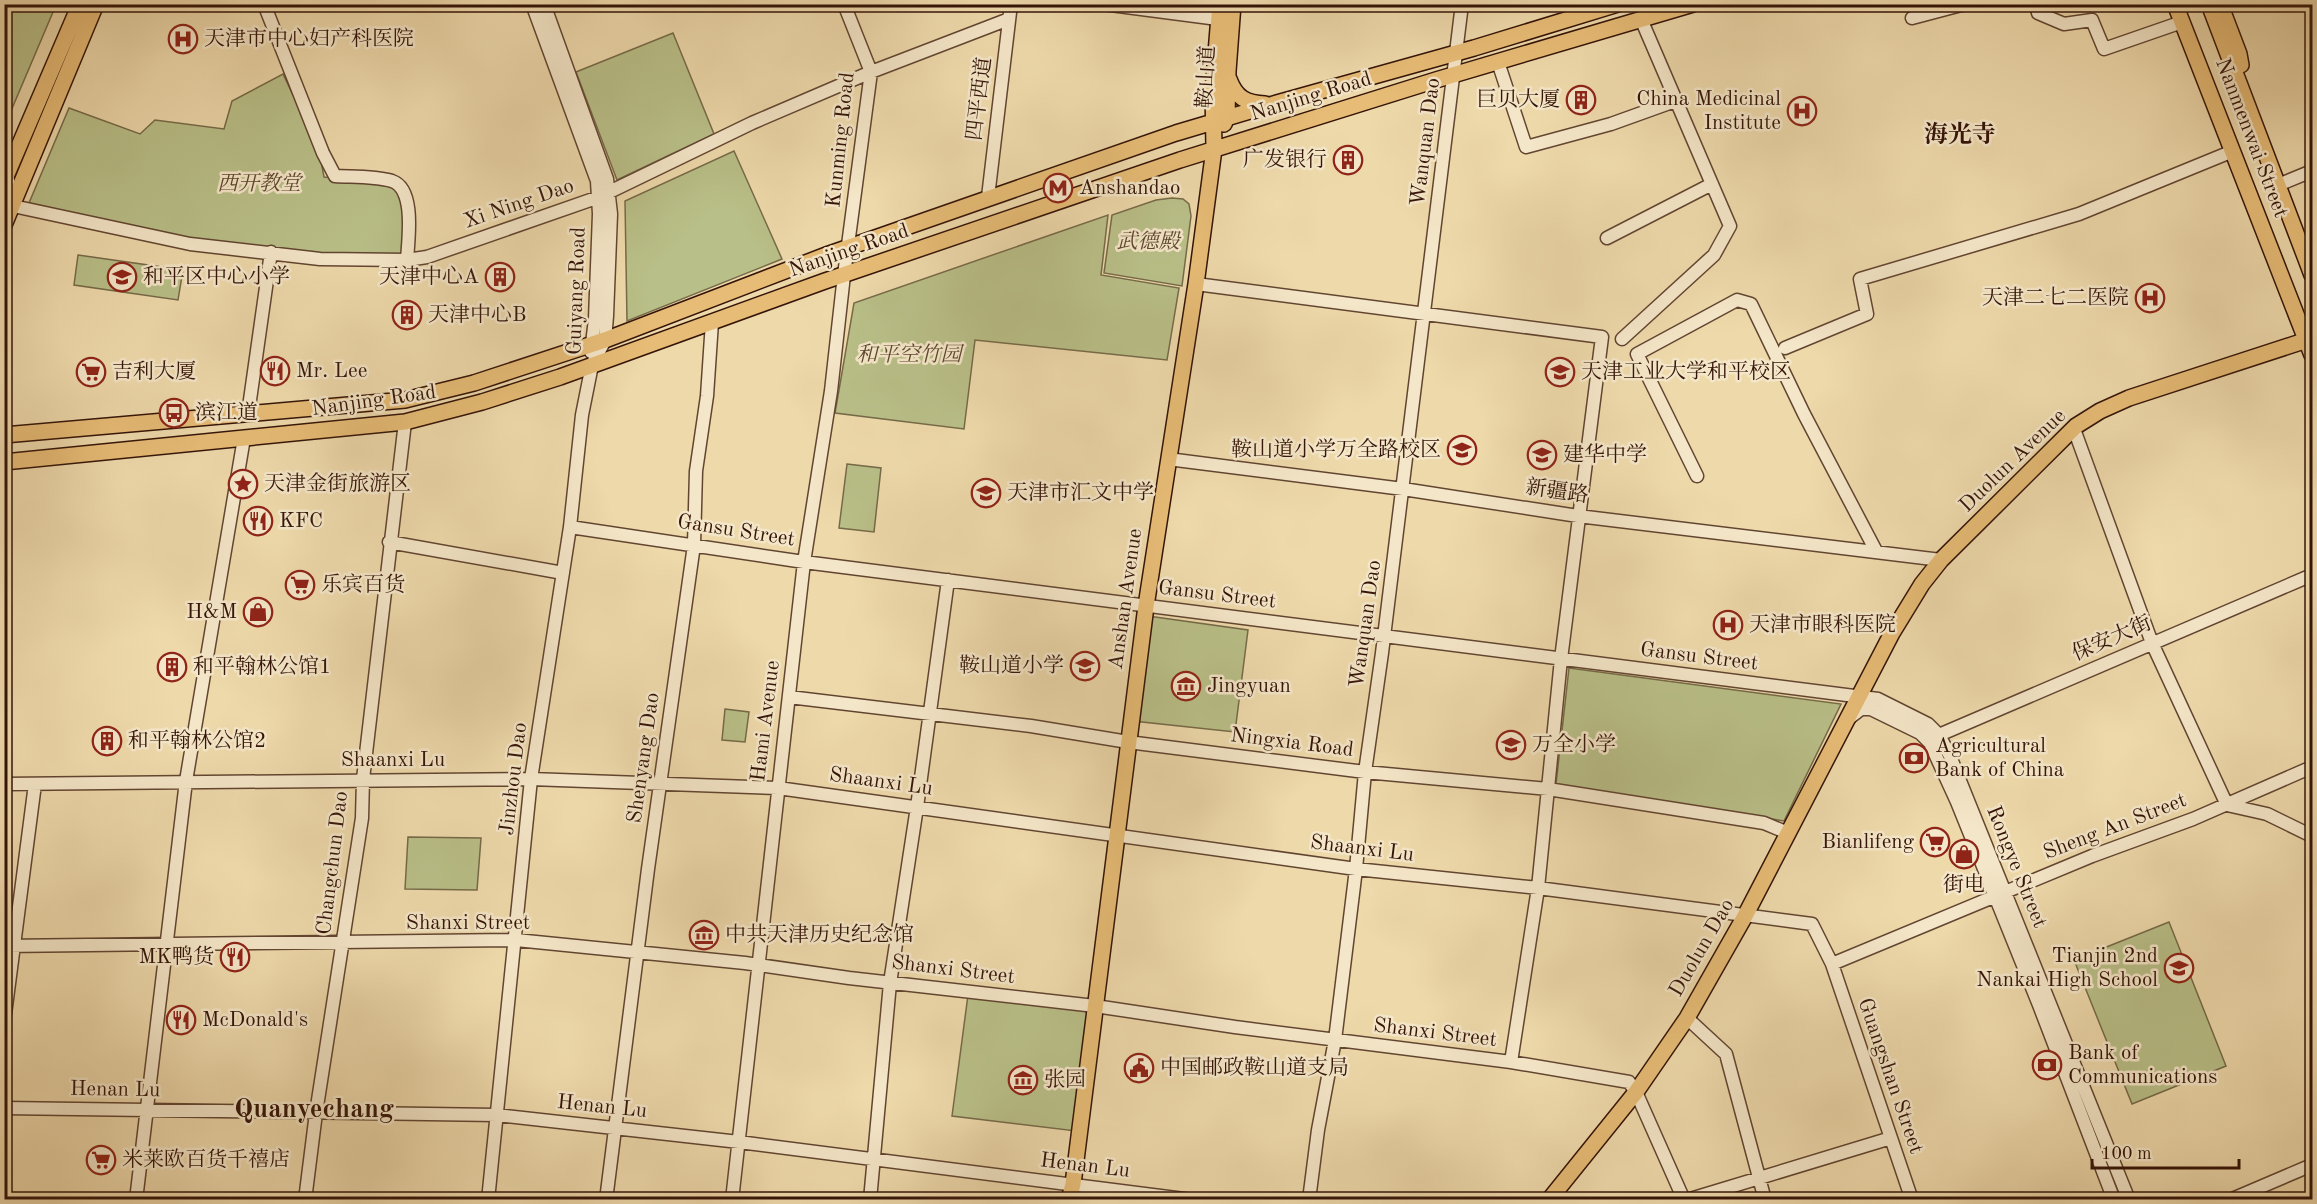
<svg xmlns="http://www.w3.org/2000/svg" width="2317" height="1204" viewBox="0 0 2317 1204" font-family="'Old Standard TT','Noto Serif SC',serif">
<rect width="100%" height="100%" fill="#eed9ab"/>
<filter id="stains"><feTurbulence type="fractalNoise" baseFrequency=".00333" numOctaves="4"/><feColorMatrix values="0 0 0 0 .2 0 0 0 0 .09 0 0 0 0 .02 0 0 0 .5 -.17"/></filter>
<radialGradient id="worn" r=".72"><stop offset=".6" stop-color="#630" stop-opacity="0"/><stop offset="1" stop-color="#630" stop-opacity=".3"/></radialGradient>
<path fill="#b9bf88" stroke="#766a48" stroke-width="1.5" d="M5 4 56 5 5 125 4 5Z
M673 33 714 134 617 180 576 72Z
M283 74 319 150 324 177 394 184 407 206 404 257 320 255 192 241 29 203 69 108 140 134 155 120 224 129 232 101Z
M734 151 782 259 627 321 625 201Z
M1172 198 1183 199 1189 204 1191 216 1182 286 1104 273 1112 215 1156 200Z
M1108 215 1101 275 1179 288 1167 360 975 340 964 429 835 413 854 303Z
M78 255 183 270 178 300 74 285Z
M847 464 881 468 874 532 839 528Z
M1148 616 1248 630 1235 732 1133 721Z
M1569 668 1841 704 1784 821 1556 784Z
M725 709 749 712 745 742 722 740Z
M408 837 481 838 477 890 405 889Z
M2169 922 2226 1066 2132 1104 2074 960Z
M968 995 1091 1010 1076 1131 952 1116Z
M1072 1187 1151 1200H1069Z"/>
<g fill="none" stroke-linecap="round" stroke-linejoin="round">
<g stroke="#624531" stroke-width="15">
<path id="minor" d="M264 4 323 153 335 176C354 177 375 176 392 181 416 189 408 241 407 260
M532 4 597 181 599 214 595 319 591 352
M1103 4 1218 19
M2036 4 2038 13 2064 24 2092 20 2104 49 2182 22
M1912 18 1965 4
M1498 62 1526 147 1611 124 1675 101
M4 173 7 175 13 206 190 244 320 259 407 260 427 257 599 197 752 123 871 72 1009 19
M2278 185 2312 171
M988 197 1011 4
M1607 238 1712 184
M1196 284 1602 337 1561 659 1538 888 1511 1062
M1622 339 1714 255 1730 226 1641 19
M1785 348 1867 314 1860 279 2079 214 2233 151
M248 414 271 252
M2074 429 2152 643 2227 805 2267 814 2312 836
M1168 459 1403 489 1578 516 1941 560
M1697 476 1637 354 1737 300 1751 304 1804 414 1876 551
M570 527 804 562 1878 699 1928 724 1939 735 1950 756 2129 1200
M389 542 563 573
M789 697 1031 726 1128 742 1365 772 1548 789 1764 823 1788 833
M1848 719 1861 709H1871L1920 733 1930 743 1957 802 2039 1005 2114 1200
M1934 739 1939 735 2312 575
M4 784 531 779 778 788 1356 869 1538 888 1812 924 1832 964 1912 1200
M4 946 516 940 745 963 849 978 1095 1006 1235 1027 1511 1062 1629 1082 1636 1092 1684 1200
M1832 964 2092 856 2193 819 2312 767
M1687 1018 1726 1054 1765 1200
M4 1022 35 784
M4 1108 497 1115 739 1142 1192 1200
M136 1200 186 781 244 438
M305 1200 316 1113 362 818 363 779 405 422
M488 1200 531 779 570 527 582 415 592 365 605 340 607 316 611 214 607 179 544 4
M606 1200 648 869 694 545 696 471 707 396 712 322
M732 1200 804 562 831 391 844 275 871 72 844 4
M870 1200 890 983 917 807 948 580
M1309 1200 1318 1130 1335 1040 1356 869 1365 772 1382 653 1462 4
M1687 1200 1891 1138
M2230 1200 2312 1165"/>
</g>
<g stroke="#341408" stroke-width="18">
<path id="major" d="M2175 4 2312 355
M2209 4 2312 275
M2220 4 2239 54 2241 65
M1229 79C1236 98 1246 103 1265 104
M1224 124 1227 117 1228 71 1233 4
M4 181 80 4
M4 225 96 4
M4 435 405 400 474 383 605 340 829 254 1176 133 1277 103 1474 48 1618 4
M4 462 405 422 482 402 560 377 825 281 1180 160 1436 80 1693 4
M1069 1200 1073 1184 1146 606 1196 284 1214 149 1213 90 1220 4
M1549 1200 1636 1092 1687 1018 1745 916 1892 633 1922 584 1941 560 2076 426 2100 411 2129 398 2307 340"/>
</g>
<use href="#minor" stroke="#f4e6c8" stroke-width="12"/>
<use href="#major" stroke="#e7bc76" stroke-width="15"/>
</g>
<defs>
<g id="hospital-ring" transform="scale(1.5)"><circle r="9.5" fill="#f4e6c8" stroke="#8f2418" stroke-width="1.5"/><path d="M-5-5h3v3.5h4V-5h3V5h-3V1.5h-4V5h-3Z" fill="#8f2418"/></g>
<g id="building-ring" transform="scale(1.5)"><circle r="9.5" fill="#f4e6c8" stroke="#8f2418" stroke-width="1.5"/><path d="M-4-6H4V6H1V3H-1V6H-4ZM-2.5-4.3h1.7v1.8h-1.7ZM.8-4.3h1.7v1.8H.8ZM-2.5-1h1.7V.8h-1.7ZM.8-1h1.7V.8H.8Z" fill="#8f2418"/></g>
<g id="metro-ring" transform="scale(1.5)"><circle r="9.5" fill="#f4e6c8" stroke="#8f2418" stroke-width="1.5"/><path d="M-5.5 5V-5H-3L0 0L3-5H5.5V5H3V-.5L0 4L-3-.5V5Z" fill="#8f2418"/></g>
<g id="school-ring" transform="scale(1.5)"><circle r="9.5" fill="#f4e6c8" stroke="#8f2418" stroke-width="1.5"/><path d="M0-5L7-2L0 1L-7-2ZM-4 1L0 2.5L4 1V4Q0 6-4 4Z" fill="#8f2418"/></g>
<g id="restaurant-ring" transform="scale(1.5)"><circle r="9.5" fill="#f4e6c8" stroke="#8f2418" stroke-width="1.5"/><path d="M-5-6h1v4h1v-4h1v4h1v-4h1v5L-1.5 .5V6h-2V.5L-5-1ZM5-6V6H3V1.5H1.5Q1.5-4 5-6Z" fill="#8f2418"/></g>
<g id="supermarket-ring" transform="scale(1.5)"><circle r="9.5" fill="#f4e6c8" stroke="#8f2418" stroke-width="1.5"/><path d="M-6-5.5h2.5l.6 2H6L4.5 2H-2.5L-4.4-4H-6ZM-1.5 3.2a1.3 1.3 0 1 0 .1 0ZM3 3.2a1.3 1.3 0 1 0 .1 0Z" fill="#8f2418"/></g>
<g id="university-ring" transform="scale(1.5)"><circle r="9.5" fill="#f4e6c8" stroke="#8f2418" stroke-width="1.5"/><path d="M0-5L7-2L0 1L-7-2ZM-4 1L0 2.5L4 1V4Q0 6-4 4Z" fill="#8f2418"/></g>
<g id="bus-ring" transform="scale(1.5)"><circle r="9.5" fill="#f4e6c8" stroke="#8f2418" stroke-width="1.5"/><path d="M-5-6H5V4H4V6H2V4H-2V6H-4V4H-5ZM-3.5-4V0h7V-4ZM-3.5 1.2v1.5H-2V1.2ZM2 1.2v1.5H3.5V1.2Z" fill="#8f2418"/></g>
<g id="sight-ring" transform="scale(1.5)"><circle r="9.5" fill="#f4e6c8" stroke="#8f2418" stroke-width="1.5"/><path d="M0-6L1.8-2.2L6-1.7L2.9 1.2L3.7 5.4L0 3.3L-3.7 5.4L-2.9 1.2L-6-1.7L-1.8-2.2Z" fill="#8f2418"/></g>
<g id="shop-ring" transform="scale(1.5)"><circle r="9.5" fill="#f4e6c8" stroke="#8f2418" stroke-width="1.5"/><path d="M-5-2.5h2.3a2.7 3.5 0 0 1 5.4 0H5L5.5 6h-11ZM-1.5-2.5h3a1.5 2.3 0 0 0-3 0Z" fill="#8f2418"/></g>
<g id="museum-ring" transform="scale(1.5)"><circle r="9.5" fill="#f4e6c8" stroke="#8f2418" stroke-width="1.5"/><path d="M0-6L6-3V-2H-6V-3ZM-5-1h2V3h-2ZM-1-1h2V3h-2ZM3-1h2V3H3ZM-6 4H6V6H-6Z" fill="#8f2418"/></g>
<g id="bank-ring" transform="scale(1.5)"><circle r="9.5" fill="#f4e6c8" stroke="#8f2418" stroke-width="1.5"/><path d="M-6-4H6V4H-6ZM0-2.3a2.3 2.3 0 1 0 0 4.6a2.3 2.3 0 1 0 0-4.6Z" fill="#8f2418"/></g>
<g id="civic-ring" transform="scale(1.5)"><circle r="9.5" fill="#f4e6c8" stroke="#8f2418" stroke-width="1.5"/><path d="M-.6-6.5H3V-4.5H.6V-3L4-1V1h2V6H-6V1h2V-1L-.6-3ZM-1.2 2.5V6h2.4V2.5Z" fill="#8f2418"/></g>
</defs>
<g fill-rule="evenodd">
<use href="#hospital-ring" x="183" y="39"/>
<use href="#building-ring" x="1581" y="100"/>
<use href="#hospital-ring" x="1802" y="111"/>
<use href="#building-ring" x="1348" y="160"/>
<use href="#metro-ring" x="1058" y="188"/>
<use href="#school-ring" x="122" y="277"/>
<use href="#building-ring" x="500" y="277"/>
<use href="#hospital-ring" x="2150" y="298"/>
<use href="#building-ring" x="407" y="315"/>
<use href="#restaurant-ring" x="275" y="371"/>
<use href="#supermarket-ring" x="91" y="372"/>
<use href="#university-ring" x="1560" y="372"/>
<use href="#bus-ring" x="174" y="413"/>
<use href="#school-ring" x="1462" y="450"/>
<use href="#school-ring" x="1542" y="455"/>
<use href="#sight-ring" x="243" y="484"/>
<use href="#school-ring" x="986" y="493"/>
<use href="#restaurant-ring" x="258" y="521"/>
<use href="#supermarket-ring" x="300" y="585"/>
<use href="#shop-ring" x="258" y="612"/>
<use href="#hospital-ring" x="1728" y="625"/>
<use href="#school-ring" x="1085" y="666"/>
<use href="#building-ring" x="172" y="667"/>
<use href="#museum-ring" x="1186" y="686"/>
<use href="#building-ring" x="107" y="741"/>
<use href="#school-ring" x="1511" y="745"/>
<use href="#bank-ring" x="1914" y="758"/>
<use href="#supermarket-ring" x="1935" y="842"/>
<use href="#shop-ring" x="1964" y="854"/>
<use href="#museum-ring" x="704" y="935"/>
<use href="#restaurant-ring" x="235" y="957"/>
<use href="#school-ring" x="2179" y="968"/>
<use href="#restaurant-ring" x="181" y="1020"/>
<use href="#bank-ring" x="2047" y="1065"/>
<use href="#civic-ring" x="1139" y="1068"/>
<use href="#museum-ring" x="1023" y="1080"/>
<use href="#supermarket-ring" x="101" y="1160"/>
</g>
<g text-anchor="middle" dominant-baseline="central" stroke-width="5" stroke-linejoin="round" paint-order="stroke">
<g font-size="21" fill="#341408" stroke="#f4e6c8" text-anchor="start">
<text x="204" y="39">天津市中心妇产科医院</text>
<text x="1781" y="99" text-anchor="end">China Medicinal<tspan x="1781" dy="24">Institute</tspan></text>
<text x="1560" y="100" text-anchor="end">巨贝大厦</text>
<text x="1327" y="160" text-anchor="end">广发银行</text>
<text x="1079" y="188">Anshandao</text>
<text x="143" y="277">和平区中心小学</text>
<text x="479" y="277" text-anchor="end">天津中心A</text>
<text x="2129" y="298" text-anchor="end">天津二七二医院</text>
<text x="428" y="315">天津中心B</text>
<text x="296" y="371">Mr. Lee</text>
<text x="112" y="372">吉利大厦</text>
<text x="1581" y="372">天津工业大学和平校区</text>
<text x="195" y="413">滨江道</text>
<text x="1441" y="450" text-anchor="end">鞍山道小学万全路校区</text>
<text x="1563" y="455">建华中学</text>
<text x="264" y="484">天津金街旅游区</text>
<text x="1007" y="493">天津市汇文中学</text>
<text x="279" y="521">KFC</text>
<text x="321" y="585">乐宾百货</text>
<text x="237" y="612" text-anchor="end">H&amp;M</text>
<text x="1749" y="625">天津市眼科医院</text>
<text x="1064" y="666" text-anchor="end">鞍山道小学</text>
<text x="193" y="667">和平翰林公馆1</text>
<text x="1207" y="686">Jingyuan</text>
<text x="128" y="741">和平翰林公馆2</text>
<text x="1532" y="745">万全小学</text>
<text x="1935" y="746">Agricultural<tspan x="1935" dy="24">Bank of China</tspan></text>
<text x="1914" y="842" text-anchor="end">Bianlifeng</text>
<text x="1964" y="885" text-anchor="middle">街电</text>
<text x="725" y="935">中共天津历史纪念馆</text>
<text x="2158" y="956" text-anchor="end">Tianjin 2nd<tspan x="2158" dy="24">Nankai High School</tspan></text>
<text x="214" y="957" text-anchor="end">MK鸭货</text>
<text x="202" y="1020">McDonald's</text>
<text x="2068" y="1053">Bank of<tspan x="2068" dy="24">Communications</tspan></text>
<text x="1160" y="1068">中国邮政鞍山道支局</text>
<text x="1044" y="1080">张园</text>
<text x="122" y="1160">米莱欧百货千禧店</text>
</g>
<g font-size="21" fill="#341408" stroke="#f4e6c8">
<text transform="translate(1207 77) rotate(-87)">鞍山道</text>
<text transform="translate(1311 97) rotate(-17)">Nanjing Road</text>
<text transform="translate(980 99) rotate(-83)">四平西道</text>
<text transform="translate(2251 138) rotate(69)">Nanmenwai Street</text>
<text transform="translate(841 140) rotate(-84)">Kunming Road</text>
<text transform="translate(1426 142) rotate(-83)">Wanquan Dao</text>
<text transform="translate(519 204) rotate(-19)">Xi Ning Dao</text>
<text transform="translate(849 251) rotate(-19)">Nanjing Road</text>
<text transform="translate(577 291) rotate(-88)">Guiyang Road</text>
<text transform="translate(374 401) rotate(-8)">Nanjing Road</text>
<text transform="translate(2013 461) rotate(-44)">Duolun Avenue</text>
<text transform="translate(1557 492) rotate(8)">新疆路</text>
<text transform="translate(736 531) rotate(9)">Gansu Street</text>
<text transform="translate(1217 595) rotate(7)">Gansu Street</text>
<text transform="translate(1126 599) rotate(-82)">Anshan Avenue</text>
<text transform="translate(1366 624) rotate(-82)">Wanquan Dao</text>
<text transform="translate(2112 639) rotate(-23)">保安大街</text>
<text transform="translate(1699 657) rotate(7)">Gansu Street</text>
<text transform="translate(766 721) rotate(-83)">Hami Avenue</text>
<text transform="translate(1292 743) rotate(7)">Ningxia Road</text>
<text transform="translate(644 758) rotate(-82)">Shenyang Dao</text>
<text x="393" y="760">Shaanxi Lu</text>
<text transform="translate(514 779) rotate(-83)">Jinzhou Dao</text>
<text transform="translate(881 782) rotate(8)">Shaanxi Lu</text>
<text transform="translate(2115 827) rotate(-21)">Sheng An Street</text>
<text transform="translate(1362 849) rotate(7)">Shaanxi Lu</text>
<text transform="translate(333 863) rotate(-83)">Changchun Dao</text>
<text transform="translate(2016 867) rotate(68)">Rongye Street</text>
<text x="468" y="923">Shanxi Street</text>
<text transform="translate(1702 948) rotate(-60)">Duolun Dao</text>
<text transform="translate(953 970) rotate(7)">Shanxi Street</text>
<text transform="translate(1435 1033) rotate(7)">Shanxi Street</text>
<text transform="translate(1890 1076) rotate(71)">Guangshan Street</text>
<text transform="translate(115 1090) rotate(1)">Henan Lu</text>
<text transform="translate(602 1107) rotate(6)">Henan Lu</text>
<text transform="translate(1085 1166) rotate(7)">Henan Lu</text>
</g>
<g font-size="21" font-style="italic" fill="#5c472e" stroke="#f4e6c8">
<text x="259" y="184">西开教堂</text>
<text x="1148" y="242">武德殿</text>
<text x="909" y="355">和平空竹园</text>
</g>
<g font-size="24" font-weight="bold" fill="#341408" stroke="#f4e6c8">
<text x="1960" y="136">海光寺</text>
</g>
<g font-size="27" font-weight="bold" fill="#341408" stroke="#f4e6c8">
<text x="314" y="1109">Quanyechang</text>
</g>
</g>
<rect width="2317" height="1204" fill="none" stroke="#eed9ab" stroke-width="24"/>
<rect x="6" y="6" width="2305" height="1192" fill="none" stroke="#341408" stroke-width="3"/>
<rect x="12" y="12" width="2293" height="1180" fill="none" stroke="#341408" stroke-width="1.5"/>
<path d="M2092 1159v9h147v-9" fill="none" stroke="#341408" stroke-width="3"/>
<text x="2101" y="1159" font-size="18" fill="#341408" stroke="#f4e6c8" stroke-width="4.5" paint-order="stroke">100 m</text>
<rect width="100%" height="100%" filter="url(#stains)"/>
<rect width="100%" height="100%" fill="url(#worn)"/>
</svg>
